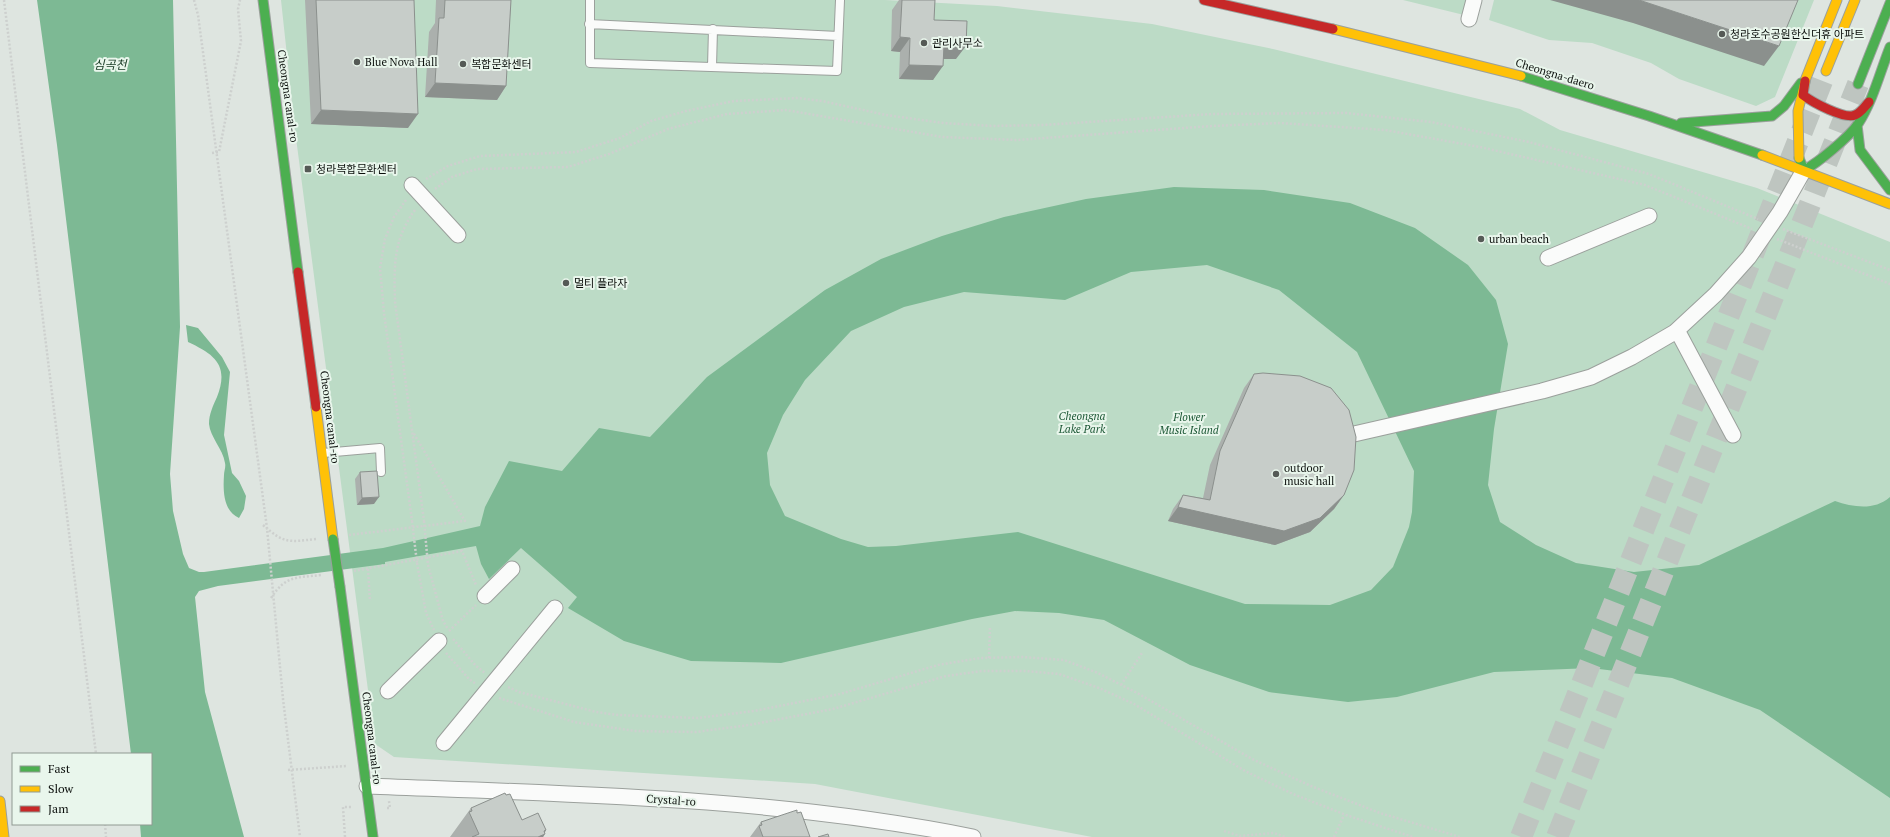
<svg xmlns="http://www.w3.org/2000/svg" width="1890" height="837" viewBox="0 0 1890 837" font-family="'PT Serif','Noto Sans KR',serif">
<rect width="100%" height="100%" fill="#dee5e0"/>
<path fill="#bcdbc6" d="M281 0H885L997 6 1152 24 1273 49 1520 109 1560 130 1757 188 1890 242V837H1092L815 784 394 757 375 744 295 130Z
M1403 0H1468L1464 15Z
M1494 0H1814L1775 97 1756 106 1679 79 1651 63 1592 43 1549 40 1489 20Z"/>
<path fill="#7db994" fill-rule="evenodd" d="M37 0H173L180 327 170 474 173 511 183 554 189 568 199 572H204L383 548 480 526 485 507 509 461 562 471 599 428 650 437 707 377 825 290 881 259 942 236 1004 217 1086 199 1174 187 1264 190 1350 203 1415 228 1468 265 1496 300 1508 344 1494 429 1488 485 1500 522 1536 545 1576 563 1634 572 1699 565 1835 501C1853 507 1874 511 1890 497V798L1760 710 1672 678 1591 668 1494 672 1397 697 1348 702 1269 692 1190 665 1104 620 1059 613 1015 611 972 619 781 663 691 661 624 641 568 608 577 597 521 548 489 579 481 564 476 546 385 562V564L218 586 199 591 195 597 205 692 244 837H141L140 824H151V754H131L57 145ZM1207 265 1279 290 1357 352 1414 471 1412 512 1409 527 1393 567 1371 590 1330 605 1245 604 1018 532 896 546 868 547 841 539 785 516 770 485 767 453 783 415 805 380 851 331 904 307 964 292 1065 300 1131 272Z
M186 325 198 328 222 357 230 372 224 435 232 473 239 481 246 496 244 509 239 518C223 511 223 490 224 475 224 471 226 467 225 463 223 449 210 437 209 424 209 414 213 406 217 397 229 366 216 355 188 342Z"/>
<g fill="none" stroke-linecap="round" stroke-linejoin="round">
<path stroke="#bec5c0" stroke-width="22" stroke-dasharray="22 11" stroke-linecap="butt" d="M1521 837 1826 71
M1557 837 1858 84"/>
<g stroke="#9ba09c" stroke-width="10">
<path id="lane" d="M590 0V63L837 71 840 0
M589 24 838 36
M712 67 713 29
M323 453 380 448 381 472"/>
</g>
<g stroke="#9ba09c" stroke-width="17">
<path id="street" d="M1469 19 1474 0
M412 185 458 235
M1548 258 1649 216
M1677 330 1733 435
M1354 434 1542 391 1591 377 1632 357 1675 332 1716 294 1749 257 1780 212 1804 170
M485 596 512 569
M388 691 439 641
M444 743 555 608
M367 786C569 794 773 797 973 837"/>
</g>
<g stroke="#9ba09c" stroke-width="11">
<path id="fast" d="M263 0 298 272
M1521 76 1649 116 1762 155
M1858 84 1890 3
M1681 123 1772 116 1784 106 1801 83
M1857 125 1860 150 1890 190
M1799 158 1804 170C1818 163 1849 137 1858 124 1873 101 1880 72 1890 47
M340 587 373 837"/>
</g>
<g stroke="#9ba09c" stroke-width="11">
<path id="slow" d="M1333 29 1521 76
M1826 71 1855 0
M1762 155 1890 204
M1799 158 1798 111 1806 78 1837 0
M316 407 333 539
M0 801 4 837"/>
</g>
<g stroke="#9ba09c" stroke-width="11">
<path id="jam" d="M1204 0 1333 29
M1805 81 1803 95C1812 102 1845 120 1855 115 1861 113 1865 106 1869 102
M298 272 316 407"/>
</g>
<path stroke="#cdd0ce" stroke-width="2.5" stroke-dasharray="2 2" stroke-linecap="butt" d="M4 0 96 754
M194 0 198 15 267 528 283 699 300 837
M212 153 219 152 241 41 238 9 240 0
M426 179 448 166 480 156 576 152 620 138 651 121 686 111 734 101 798 98 822 101 886 115 943 123 993 126 1043 125 1212 114 1346 113 1431 122 1529 142 1649 174 1758 219
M435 189 452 177 477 169 568 167 609 154 668 129 727 114 786 110 942 137 1017 140 1212 126 1280 123 1385 130 1480 147 1645 185 1752 229
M406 200 394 217 385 239 380 268 384 313 412 521
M415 210C393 240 394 266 395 302L424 521
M1783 229 1890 270
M1777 239 1890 284
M263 525C284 544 289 542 316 539
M349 535 465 521 413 432
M417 563 426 613 434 630
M428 565 443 621 448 629
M368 569 370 601
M354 571 462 551 476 585
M271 598C286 575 296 578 321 575
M449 631 476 605
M453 639 476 666 485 673
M446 653 469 679 476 684
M989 658 990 626
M1121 685 1142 653
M508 687 519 692 596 712 618 715 698 718 754 711 840 694 938 665 980 658 1022 657 1064 660 1098 673 1139 694 1252 759 1311 786 1380 813 1460 837
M499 698 574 722 635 731 696 732 749 725 833 709 946 676 982 671H1026L1059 674 1099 688 1134 704 1245 771 1293 794 1346 815 1413 837
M288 770 347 766
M387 808H390L389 801
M105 824 106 837
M1224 831 1240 836 1274 833 1285 837
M345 837 343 807H352
M1334 837 1344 815"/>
<use href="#lane" stroke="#fafbfa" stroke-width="8"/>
<use href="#street" stroke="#fafbfa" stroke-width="15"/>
<use href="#fast" stroke="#4caf50" stroke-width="9"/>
<use href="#slow" stroke="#ffc107" stroke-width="9"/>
<use href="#jam" stroke="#c62828" stroke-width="9"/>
<g stroke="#9ba09c" stroke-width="11" stroke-linecap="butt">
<path id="fast-bridge" d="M333 539 340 587"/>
</g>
<path stroke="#cdd0ce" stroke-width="2.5" stroke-dasharray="2 2" stroke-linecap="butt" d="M412 521 417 563
M424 521 428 565"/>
<use href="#fast-bridge" stroke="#4caf50" stroke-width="9"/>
</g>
<path fill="#abb0ad" d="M305 0H414L408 128 311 124Z
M436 0H511L506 86 497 100 425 97 429 32 435 23Z
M899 0H935L934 20 956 59H943L933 80 899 79 900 52 891 51 892 10Z
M1254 374 1344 495 1334 509 1310 532 1275 545 1168 521 1173 509 1183 495 1203 498 1210 465 1244 388Z
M360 472 374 504 357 505 355 479Z
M471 808 522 820 546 830 543 837H450Z
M797 813 810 837H750L761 822Z"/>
<path fill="#8b908d" d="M1550 0H1639L1779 46 1764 66 1633 23Z
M900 37 910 38 900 52 891 51Z
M944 45 966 46 956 59H934Z
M909 65 943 66 933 80 899 79Z
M435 83 506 86 497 100 425 97Z
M321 110 418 114 408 128 311 124Z
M1344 495 1334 509 1310 532 1275 545 1168 521 1178 507Z
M379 497 374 504 357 505 362 498Z
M546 830 543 835 545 834 543 837H538L544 831Z"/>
<path fill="#c7cdc9" stroke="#8b908d" d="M316 0H414L418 114 321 110Z
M445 0H511L506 86 435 83 439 18H444Z
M902 0H935L934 20 967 21 966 46 944 45 943 66 909 65 910 38 900 37Z
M1639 0H1798L1779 46Z
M1263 373 1300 376 1331 388 1349 410 1356 437 1354 470 1344 495 1320 518 1284 531 1178 507 1183 495 1210 500 1220 451 1254 374Z
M377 471 379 497 362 498 360 472Z
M505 793 506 795 510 794 522 820 538 813 546 830 544 831 545 834 538 837H472L479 834 469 812 472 811 471 808Z
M797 810V813L801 812 810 837H763L759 826 762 825 761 822Z
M828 834 829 837H818Z"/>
<g fill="#555a56" stroke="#e9f6ec" stroke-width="1.5">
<circle cx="1722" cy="34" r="4"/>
<circle cx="924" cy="43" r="4"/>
<circle cx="357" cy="62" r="4"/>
<circle cx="463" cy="64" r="4"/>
<rect x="304" y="165" width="8" height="8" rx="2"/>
<circle cx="1481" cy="239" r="4"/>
<circle cx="566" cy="283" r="4"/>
<circle cx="1276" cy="474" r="4"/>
</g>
<g text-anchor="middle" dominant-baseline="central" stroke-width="4" stroke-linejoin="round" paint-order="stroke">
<g font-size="11" fill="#0b0f0c" stroke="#e9f6ec" text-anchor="start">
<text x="1730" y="34">청라호수공원한신더휴 아파트</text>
<text x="932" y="43">관리사무소</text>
<text x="365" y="62">Blue Nova Hall</text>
<text x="471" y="64">복합문화센터</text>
<text x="316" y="169">청라복합문화센터</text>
<text x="1489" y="239">urban beach</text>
<text x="574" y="283">멀티 플라자</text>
<text x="1284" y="468">outdoor<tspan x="1284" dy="13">music hall</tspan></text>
</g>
<g font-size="11" fill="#0b0f0c" stroke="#e9f6ec">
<text transform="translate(1555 74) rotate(17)">Cheongna-daero</text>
<text transform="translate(288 96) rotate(82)">Cheongna canal-ro</text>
<text transform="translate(330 417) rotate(83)">Cheongna canal-ro</text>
<text transform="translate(372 738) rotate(83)">Cheongna canal-ro</text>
<text transform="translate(671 800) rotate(4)">Crystal-ro</text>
</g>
<g font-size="11" font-style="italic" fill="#1d5836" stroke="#e9f6ec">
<text x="1082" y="416">Cheongna<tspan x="1082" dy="13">Lake Park</tspan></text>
<text x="1189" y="417">Flower<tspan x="1189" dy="13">Music Island</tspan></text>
</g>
<g font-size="12" font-style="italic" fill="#153822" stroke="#e9f6ec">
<text x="110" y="64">심곡천</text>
</g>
</g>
<rect x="12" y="753" width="140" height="72" fill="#e9f6ec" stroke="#909a92"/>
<rect x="20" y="766" width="20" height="6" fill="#4caf50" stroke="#909a92"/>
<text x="48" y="773" font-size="12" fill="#0b0f0c">Fast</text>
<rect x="20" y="786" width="20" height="6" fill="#ffc107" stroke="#909a92"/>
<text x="48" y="793" font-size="12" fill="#0b0f0c">Slow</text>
<rect x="20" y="806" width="20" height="6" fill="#c62828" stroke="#909a92"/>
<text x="48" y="813" font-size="12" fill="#0b0f0c">Jam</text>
</svg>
